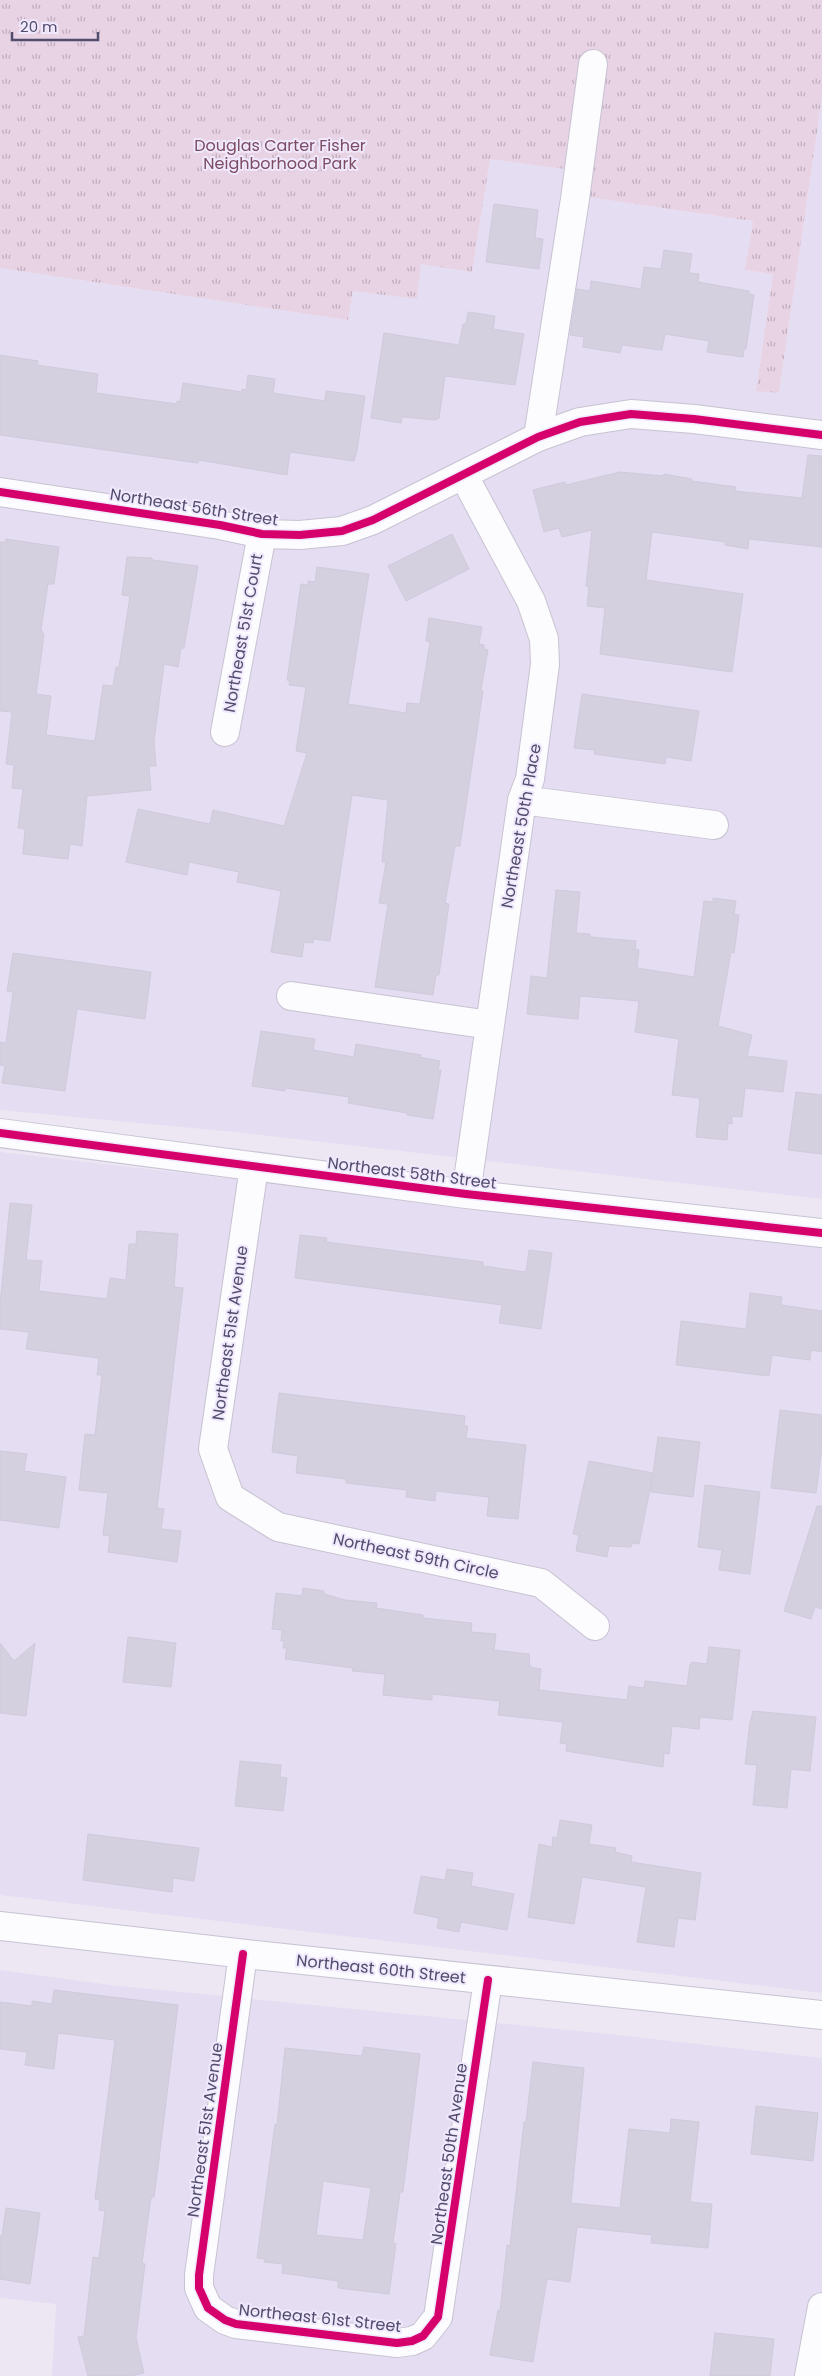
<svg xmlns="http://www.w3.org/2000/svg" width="822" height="2376" viewBox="0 0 822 2376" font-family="Poppins,sans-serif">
<defs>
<pattern id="park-tufts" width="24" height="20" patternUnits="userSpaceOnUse" patternTransform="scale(1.25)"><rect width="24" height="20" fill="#e8d3e4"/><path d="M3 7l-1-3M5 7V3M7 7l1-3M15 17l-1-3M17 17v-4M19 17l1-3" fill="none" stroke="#bfadbd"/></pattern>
</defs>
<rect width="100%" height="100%" fill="#ede7f4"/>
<path fill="#e5ddf2" d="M822 97V1199L235 1132 0 1110V268L348 320 353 290 417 299 421 264 472 271 490 159 571 170 568 194 753 221 745 270 773 274 756 390 779 393Z
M0 1152 822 1247V1993L0 1895Z
M0 1970 110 1985 609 2034 822 2058V2376H52L56 2304 0 2298Z"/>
<path fill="url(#park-tufts)" d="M0 0H822V97L779 393 756 391 773 274 745 270 753 221 567 194 571 170 490 159 472 272 421 264 417 299 353 291 348 320 0 268Z"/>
<path fill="#d4d0df" stroke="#cfcadc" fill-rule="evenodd" d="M494 204 538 210 535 238 543 239 539 269 486 262Z
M664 250 692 254 689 273 699 274 698 282 749 291V294L754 295 746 349H744L743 357 707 352 709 341 665 334 662 350 622 345 620 353 583 347 584 337 570 335 577 289 590 291 591 281 641 289 644 267 661 269Z
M468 312 495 316 493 329 524 334 515 385 445 376 439 418 436 420 402 417 401 423 371 418 384 333 459 345 463 324H466Z
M0 355 38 361 37 365 98 374 96 393 177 404V401L180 402 183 383 242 392V389L246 390 248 375 275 379 273 393 325 401 326 391 365 396 357 451 354 461 290 452 287 475 199 460 198 463 0 435Z
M808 455 822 456V547L749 539 748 549 725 545 726 542 652 532 646 580 743 594 732 672 600 654 605 608 587 606 589 587 586 586 592 530 562 537 559 528 544 532 533 490 565 482 566 485 620 472 663 476 664 474 692 479V481L736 487 735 491 802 498Z
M452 534 469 569 406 601 388 566Z
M6 539 59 547 54 584H48L41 629 44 635 36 694 51 696 46 735 95 741 103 685 113 686 116 667H119L130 596 122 595 127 557 152 558V560L198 566 184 648H181L178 667 164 664 154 741 156 766H149L151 790 87 796 82 846 70 844 68 859 23 854 25 829 18 828 23 789 12 788 14 765 6 764 12 712 0 711V542H5Z
M317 567 369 574 348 704 406 713 407 703 420 704 430 642 426 641 429 618 482 627 479 644 484 645V649L488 650 481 690 483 691 460 846H455L445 903 449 904 439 975H436L433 995 375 987 388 904 379 903 386 862H382L388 800 352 795 330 941 313 939V943L304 942 302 957 271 952 281 891 237 882 239 872 189 862 187 875 126 862 138 809 210 824 213 810 284 826 307 753 296 751 306 687 289 685 290 681 287 680 301 584 308 585V581L315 582Z
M582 694 699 711 691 761 666 757 665 764 594 754 595 750 574 748Z
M556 890 580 892 576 933 590 934V937L636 941 635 949 639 950 637 968 694 977 704 901 713 902V898L736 901 734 914 739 915 734 953 731 952 718 1026 752 1035 747 1056 787 1061 783 1092 745 1088 742 1117 732 1116V1124L728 1123 727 1140 696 1137 700 1098 672 1095 679 1039 635 1032 639 1001 580 996 578 1019 527 1014 531 976 547 978Z
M13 953 151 972 145 1019 77 1009 65 1091 2 1083 5 1066 0 1065V1042L6 1043 13 992 7 991Z
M261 1031 315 1039 313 1050 354 1057 356 1044 421 1055 420 1057 440 1061 438 1070H441L433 1119 407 1115V1113L348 1103 349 1097 285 1088V1091L252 1086Z
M796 1092 822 1095V1154L788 1150Z
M10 1203 32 1205 26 1260 42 1261 39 1291 107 1299 110 1278 126 1280 129 1244H136L137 1231 178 1234 174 1287 183 1288 157 1508 164 1509 161 1529 181 1531 177 1562 108 1552 110 1536 103 1535 108 1493 79 1490 85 1434 95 1435 102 1375H97L99 1358 26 1349 29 1332 0 1329V1304Z
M300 1235 327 1238 326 1242 483 1262V1266L526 1272 529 1250 552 1253 541 1329 499 1323 502 1305 295 1278Z
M750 1293 782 1297 781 1305 822 1311V1352L811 1350 810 1360 772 1355 769 1376 676 1365 681 1321 746 1329Z
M279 1393 465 1416 464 1426H468L466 1438 526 1445 518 1519 487 1516 489 1497 436 1491 435 1501 406 1497 407 1490 346 1483V1479L296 1473 298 1456 272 1452Z
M780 1410 822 1415V1447L816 1493 771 1488Z
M658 1437 700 1442 693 1497 651 1492 653 1475 639 1544 632 1543 631 1547 609 1546 607 1557 576 1551 579 1535 573 1534 589 1461 653 1473Z
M0 1451 27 1454 24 1471 66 1477 59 1528 0 1520Z
M705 1485 760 1492 750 1574 719 1570 722 1550 698 1547Z
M817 1506H822V1609L815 1607 811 1619 784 1611Z
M303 1588 324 1591V1594L345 1600 377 1603 376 1608 423 1615V1618L472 1623 471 1632 496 1634 494 1650 529 1654 530 1667 541 1669 539 1690 627 1700 629 1686 644 1688 645 1681 687 1686 690 1665 692 1662 707 1664 709 1647 740 1650 732 1720 700 1717 699 1729 672 1726 669 1754 664 1753 663 1767 566 1751 567 1744 560 1743 563 1722 498 1715 500 1701 432 1694V1700L383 1695 385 1674 352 1671 353 1668 285 1659 287 1648H283L284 1641H281L282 1630 272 1629 276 1593 302 1596Z
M128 1637 176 1643 171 1687 123 1682Z
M0 1643 14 1661 35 1643 26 1716 0 1713Z
M753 1711 816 1717 810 1771 791 1769 787 1808 753 1805 757 1765 745 1764 750 1723Z
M240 1761 281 1765 280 1777 287 1778 283 1811 235 1806Z
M560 1820 592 1825 589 1844 616 1848 615 1852 632 1856 631 1862 701 1873 695 1920 678 1918 674 1947 637 1942 646 1887 582 1877 574 1924 528 1917 539 1844 552 1847 553 1837 557 1838Z
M88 1834 199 1848 194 1881 173 1878 172 1892 83 1880Z
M447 1869 473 1873 471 1886 514 1894 507 1930 461 1922 459 1932 437 1928 439 1918 414 1913 421 1876 445 1880Z
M54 1990 178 2005 158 2167 154 2197H151L142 2263 145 2264 136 2338 144 2373 131 2376H88L78 2337 84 2336 93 2257 99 2258 105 2211 99 2210 100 2200 95 2199 115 2040 58 2033 54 2069 25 2065 27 2052 0 2049V2002L32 2006V2001L52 2004Z
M364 2047 420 2054 403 2192H400L393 2243 396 2244 389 2294 338 2288V2281L282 2273 283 2264 264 2262 265 2259 257 2258 275 2124 277 2125 285 2048 362 2056ZM323 2181 371 2188 363 2240 316 2235Z
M533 2062 584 2068 571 2203 620 2208 629 2129 670 2133 671 2119 699 2122 690 2202 712 2204 708 2248 651 2243 652 2235 577 2227 570 2282 547 2279 533 2362 490 2355 498 2310 500 2311 507 2245 510 2246 524 2122H526Z
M756 2106 818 2113 813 2161 751 2154Z
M6 2208 40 2213 30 2284 0 2279V2236H2Z
M715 2333 774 2339 770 2376H710Z"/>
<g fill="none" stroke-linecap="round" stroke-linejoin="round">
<g stroke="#c7c3d2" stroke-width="30">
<path id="minor" d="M538 437 575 199 593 64
M464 476 531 601 544 639 545 664 530 779 522 800 466 1194
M0 492 220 525 262 534 300 535 342 531 373 520 538 437 580 422 631 414 694 419 822 435
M225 732 262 534
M522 800 714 825
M291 996 490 1025
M0 1133 466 1194 822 1233
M254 1167 213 1449 230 1497 278 1527 541 1583 595 1626
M0 1926 246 1954 822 2015
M243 1954 199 2275V2288L208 2308 225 2320 236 2324 397 2343 412 2341 423 2336 438 2317 488 1980
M809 2376 822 2307"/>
</g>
<use href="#minor" stroke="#fcfbfd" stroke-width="28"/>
<g stroke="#f0e8fc" stroke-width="11">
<path id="cycleway" d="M0 492 220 525 262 534 300 535 342 531 373 520 538 437 580 422 631 414 694 419 822 435
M0 1133 466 1194 822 1233
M243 1954 199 2275V2288L208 2308 225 2320 236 2324 397 2343 412 2341 423 2336 438 2317 488 1980"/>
</g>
<use href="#cycleway" stroke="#d6006c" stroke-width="8"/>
</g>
<g text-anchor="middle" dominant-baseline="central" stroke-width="4" stroke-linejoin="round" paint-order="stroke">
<g font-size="16" fill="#7c4c63" stroke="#f0e8fc">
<text x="280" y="145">Douglas Carter Fisher<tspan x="280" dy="18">Neighborhood Park</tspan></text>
</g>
<g font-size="16" fill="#524c6d" stroke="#f0e8fc">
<text transform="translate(194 507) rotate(9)">Northeast 56th Street</text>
<text transform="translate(243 633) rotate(-80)">Northeast 51st Court</text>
<text transform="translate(521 826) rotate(-80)">Northeast 50th Place</text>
<text transform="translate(412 1173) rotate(7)">Northeast 58th Street</text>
<text transform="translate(230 1333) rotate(-82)">Northeast 51st Avenue</text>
<text transform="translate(416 1556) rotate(12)">Northeast 59th Circle</text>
<text transform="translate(381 1969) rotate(6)">Northeast 60th Street</text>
<text transform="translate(205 2130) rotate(-82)">Northeast 51st Avenue</text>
<text transform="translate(449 2154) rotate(-82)">Northeast 50th Avenue</text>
<text transform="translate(320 2318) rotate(6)">Northeast 61st Street</text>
</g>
</g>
<path d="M12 32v8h86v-8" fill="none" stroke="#524c6d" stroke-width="2.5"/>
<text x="20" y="32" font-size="15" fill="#524c6d" stroke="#f0e8fc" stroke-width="4" paint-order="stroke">20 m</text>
</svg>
